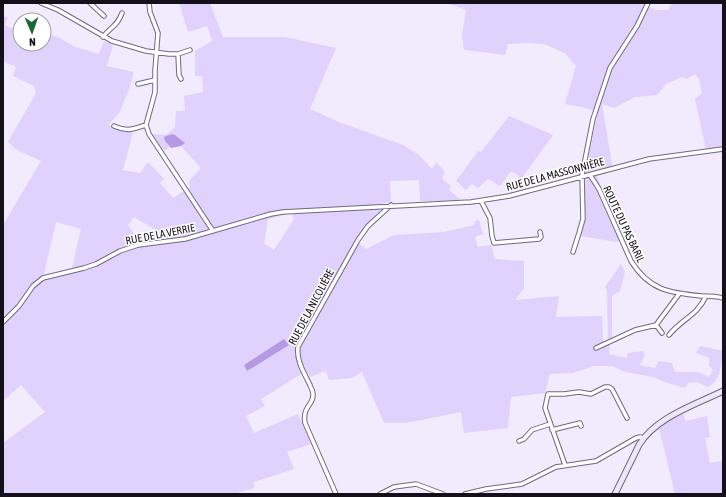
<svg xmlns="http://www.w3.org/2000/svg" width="726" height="497" viewBox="0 0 726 497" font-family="'Asap Condensed',sans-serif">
<rect width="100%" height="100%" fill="#f1ebfd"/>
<path fill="#e0d1fd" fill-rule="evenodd" d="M179 3H210L223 37H285L336 48 310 109 339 122 403 145 419 155 432 169 436 162 445 172 442 179 451 186 449 190 460 199 457 201H420L419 180 390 181 391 202 382 203 380 210 355 241 366 249 394 235 444 232 474 225 475 221 479 220 483 234 475 237 478 247 491 245 495 259 524 261V288L515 300 559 296 556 317 602 316 603 342 608 340 607 291 605 287 621 264 625 272 620 291 612 296V339H610L609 354 626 358 628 353 643 351 645 354 640 365 655 368 659 361 672 363 675 372H698L709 377 713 370 709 365V358L696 353 700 346 723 351V361L721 363C720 373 718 381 708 387L697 382 688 383 685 388 668 383 653 377 625 372 612 366H594L573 373 550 374 545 393 511 397 508 428 464 433 461 412 406 423H384L362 372 352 378 329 380 326 371 310 377 306 371 261 399 265 406 246 416 254 433 298 414 311 444 287 452 294 469 254 482V488L234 494H3V443L45 412 21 385 3 401V225L41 161 17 150 8 142 36 93 34 86 13 76 16 67 3 61V16L8 17 5 25 20 32V44H44V33L60 38 75 47 99 54 104 41 113 45 107 66 134 72 129 89 120 112 108 125 122 131 133 132 123 170 140 173 148 162 164 179 160 183 173 198 190 187 189 181 201 168 181 146 184 144 175 135 172 134 165 140 170 147 164 151 152 134 166 135 175 127 176 111H185L184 96 203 92 202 76H195V51L212 41 207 26 188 32ZM292 213 294 219 274 250 264 244 268 219ZM134 217 159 232 161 240 152 241 146 238H137L128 225ZM56 222 81 229 72 268 73 273 47 279 44 274Z
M447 3H646L645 5 656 10H668L672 3H723V152L707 154 695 99 702 93 699 79 695 74 687 79 682 77 666 84 657 95 635 97 614 108 602 104 613 171 597 176 607 202 622 239 616 242 581 236 584 216 586 170 598 112 582 107 565 104 576 66 565 53 544 44 526 43 508 44 505 55 464 50 462 36 466 10Z
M509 116 553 135 511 193 507 192 519 176 511 171 500 186 488 179 478 188 472 184 466 190 456 181 478 151 481 152Z
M683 414 686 421 707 416 710 437 705 438 710 463 723 461V494H675L659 428 664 423Z"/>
<path fill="#b699e4" d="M172 134 175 135 185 143 181 146 171 148 165 141 164 137Z
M284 339 289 345 247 371 244 365Z"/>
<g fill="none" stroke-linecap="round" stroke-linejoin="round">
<g stroke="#716882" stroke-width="5.5">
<path id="street" d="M41 3 58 10 112 41 146 51 169 54H178L190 50
M90 3 104 16
M149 3 150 12 158 33 155 70V92L146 125 149 134 213 231
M103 37C110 27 117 27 122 13
M178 54 179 75 181 79
M138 84 155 80
M114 126C129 132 132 129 146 125
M590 175 599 189 631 261C649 290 669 293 702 296 709 296 716 296 723 298
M481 201 490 218 492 236 494 243 539 239 541 237 540 232
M573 252 579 233 583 219 582 175 593 119 610 68 637 26 648 3
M3 322 19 306 33 286 43 278 84 268 96 264 120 251 138 245 185 239 271 214 283 212 471 202 509 196 649 159 723 149
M662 333 656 325 679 294
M669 335C683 318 697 316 706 296
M596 348 635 330 656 325
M552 430 580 423 581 426
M519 441 524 439 532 430 550 424
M565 465 545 408 548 394H564L579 392 591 394 605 387H609L612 389 627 418
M336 494 305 423C302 406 314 405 313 394 313 391 311 388 310 385 304 373 296 360 298 347L358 240 368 226 391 205
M380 494 394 487 416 484 443 494
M465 494 486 489 522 484 556 467 596 461 636 438 640 437 643 438"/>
</g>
<g stroke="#716882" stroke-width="7">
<path id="secondary" d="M615 494 639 445C656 417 695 405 723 391"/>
</g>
<use href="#street" stroke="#fff" stroke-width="3.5"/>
<use href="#secondary" stroke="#eee7fa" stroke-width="5"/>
</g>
<g text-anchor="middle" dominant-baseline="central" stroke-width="3" stroke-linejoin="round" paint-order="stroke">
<g font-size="11" fill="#14101a" stroke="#fff">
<text transform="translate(555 174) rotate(-15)">RUE DE LA MASSONNIÈRE</text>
<text transform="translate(624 224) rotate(65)">ROUTE DU PAS BARIL</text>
<text transform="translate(160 234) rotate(-11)">RUE DE LA VERRIE</text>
<text transform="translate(311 307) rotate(-62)">RUE DE LA NICOLIÈRE</text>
</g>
</g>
<rect width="726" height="497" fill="none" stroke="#14101a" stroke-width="8"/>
<g transform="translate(32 32) rotate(178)"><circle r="19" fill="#ffffff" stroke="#a19fa3"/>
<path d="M0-3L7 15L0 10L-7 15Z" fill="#1a6736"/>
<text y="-6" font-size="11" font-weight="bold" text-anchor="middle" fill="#14101a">N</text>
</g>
</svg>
